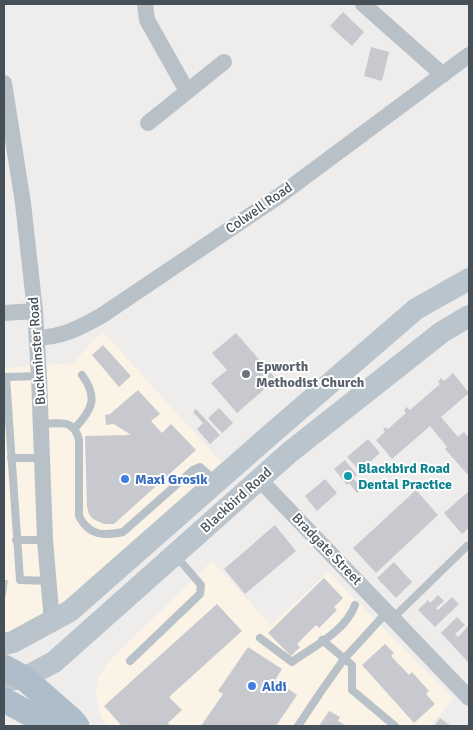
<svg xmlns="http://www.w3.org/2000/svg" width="473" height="730" viewBox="0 0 473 730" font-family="Signika,sans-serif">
<rect width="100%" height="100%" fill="#efecec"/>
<path fill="#faf3e6" d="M103 332 229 471 120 567 4 644V368L74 363 92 341Z
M212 561 271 625 328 572 453 698 431 726H107L101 716 96 696 98 678 108 662Z"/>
<path fill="#c7c9cf" d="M343 12 364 32 352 46 330 26Z
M371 47 389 52 382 81 364 76Z
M236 333 276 379 237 413 211 383 227 370 212 353Z
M103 345 131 376 119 387 92 355Z
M453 373 469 393 441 417 458 437 464 432 469 438V476L445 449 447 447 430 426 392 459 376 440 385 432 383 429 386 427 388 429 406 413 404 410 407 407 410 410 440 384 438 382 441 378 444 381Z
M138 390 160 414 151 421 162 433 171 424 196 450 114 524H104L93 519 89 514 87 507 85 436 131 435 114 424 106 425 105 415 110 414Z
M219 408 233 423 222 433 208 418Z
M196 409 220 435 210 444 197 429 203 423 193 412Z
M368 439 380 453 360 471 347 457Z
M345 460 357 475 353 478 362 489 357 493 349 483 347 485 334 469Z
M325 479 337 493 317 511 305 496Z
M416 490 438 515 376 573 353 548Z
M469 491V528L462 534 444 513Z
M275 525 296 551 245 594 224 569Z
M394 562 412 582 396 598 377 578Z
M324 578 343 598 334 607 337 610 319 628 316 625 297 644 300 647 291 656 268 633Z
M4 580H8L6 595 4 598Z
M438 595 444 601 436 608 438 610 452 597 459 604 435 627 418 610 428 600 430 603Z
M217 604 242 631 169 697 182 710 168 723 171 726H122L104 706Z
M457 617 465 625 455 634 458 637 469 625V663L441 633Z
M385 644 394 653 391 656 409 675 412 672 429 691 426 694 435 704 414 723 362 665Z
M248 647 282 669 275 680 297 695 276 726H201L223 694 218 691Z
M329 711 340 717 338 721 347 726H319Z
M440 718 451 726H434Z"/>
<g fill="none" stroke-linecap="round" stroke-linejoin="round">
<path stroke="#b9c1c8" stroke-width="8" d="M39 376 6 377 20 580 49 581
M41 424C59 424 74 418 79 440V516C89 536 103 536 123 532L193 470 200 467 216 481
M75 428C93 409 98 397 82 375
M11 458H43
M16 540H45
M393 618 467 546
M260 638 292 662C314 646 345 632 355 605
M322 640 352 665V690L395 726
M130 661 200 594 201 585 176 556
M298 726 320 693 344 659 387 612"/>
<path stroke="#b9c1c8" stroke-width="16" d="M145 4 147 20 187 91
M363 4 443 75
M4 83 23 203 35 311 39 376 45 540 52 622
M148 123 224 62
M4 313 35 311
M37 338C65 336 77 329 101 316L279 196 469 55
M260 480 469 698"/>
<path stroke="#b9c4cd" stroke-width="22" d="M4 644 13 642 70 611 270 435 416 309 469 279
M8 680 24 678 54 662 290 452 442 332 469 316"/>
<path stroke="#aebdca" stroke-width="25" d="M4 667 24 678 72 720 77 726
M4 700 28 713 61 726"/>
</g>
<circle fill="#6b7280" stroke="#fff" stroke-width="2" cx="246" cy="374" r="5"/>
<circle fill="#0f9aa8" stroke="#fff" stroke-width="2" cx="348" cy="476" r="5"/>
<g fill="#3f7fe0" stroke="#fff" stroke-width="2">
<circle cx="125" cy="479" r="5"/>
<circle cx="252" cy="686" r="5"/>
</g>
<g text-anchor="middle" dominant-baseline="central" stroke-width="4" stroke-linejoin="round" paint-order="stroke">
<g font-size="14" fill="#465058" stroke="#fff">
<text transform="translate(259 208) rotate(-35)">Colwell Road</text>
<text transform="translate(37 351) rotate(-94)">Buckminster Road</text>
<text transform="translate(236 500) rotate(-42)">Blackbird Road</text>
<text transform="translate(327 549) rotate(46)">Bradgate Street</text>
</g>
<g font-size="14" font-weight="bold" fill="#5b616d" stroke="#fff" text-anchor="start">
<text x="256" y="366">Epworth<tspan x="256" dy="16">Methodist Church</tspan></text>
</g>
<g font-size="14" font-weight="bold" fill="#0d838f" stroke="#fff" text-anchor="start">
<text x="358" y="468">Blackbird Road<tspan x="358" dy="16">Dental Practice</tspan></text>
</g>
<g font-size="14" font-weight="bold" fill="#366cbe" stroke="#fff" text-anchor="start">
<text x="135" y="479">Maxi Grosik</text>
<text x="262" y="686">Aldi</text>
</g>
</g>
<rect width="473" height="730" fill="none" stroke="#465058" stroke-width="10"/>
</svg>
